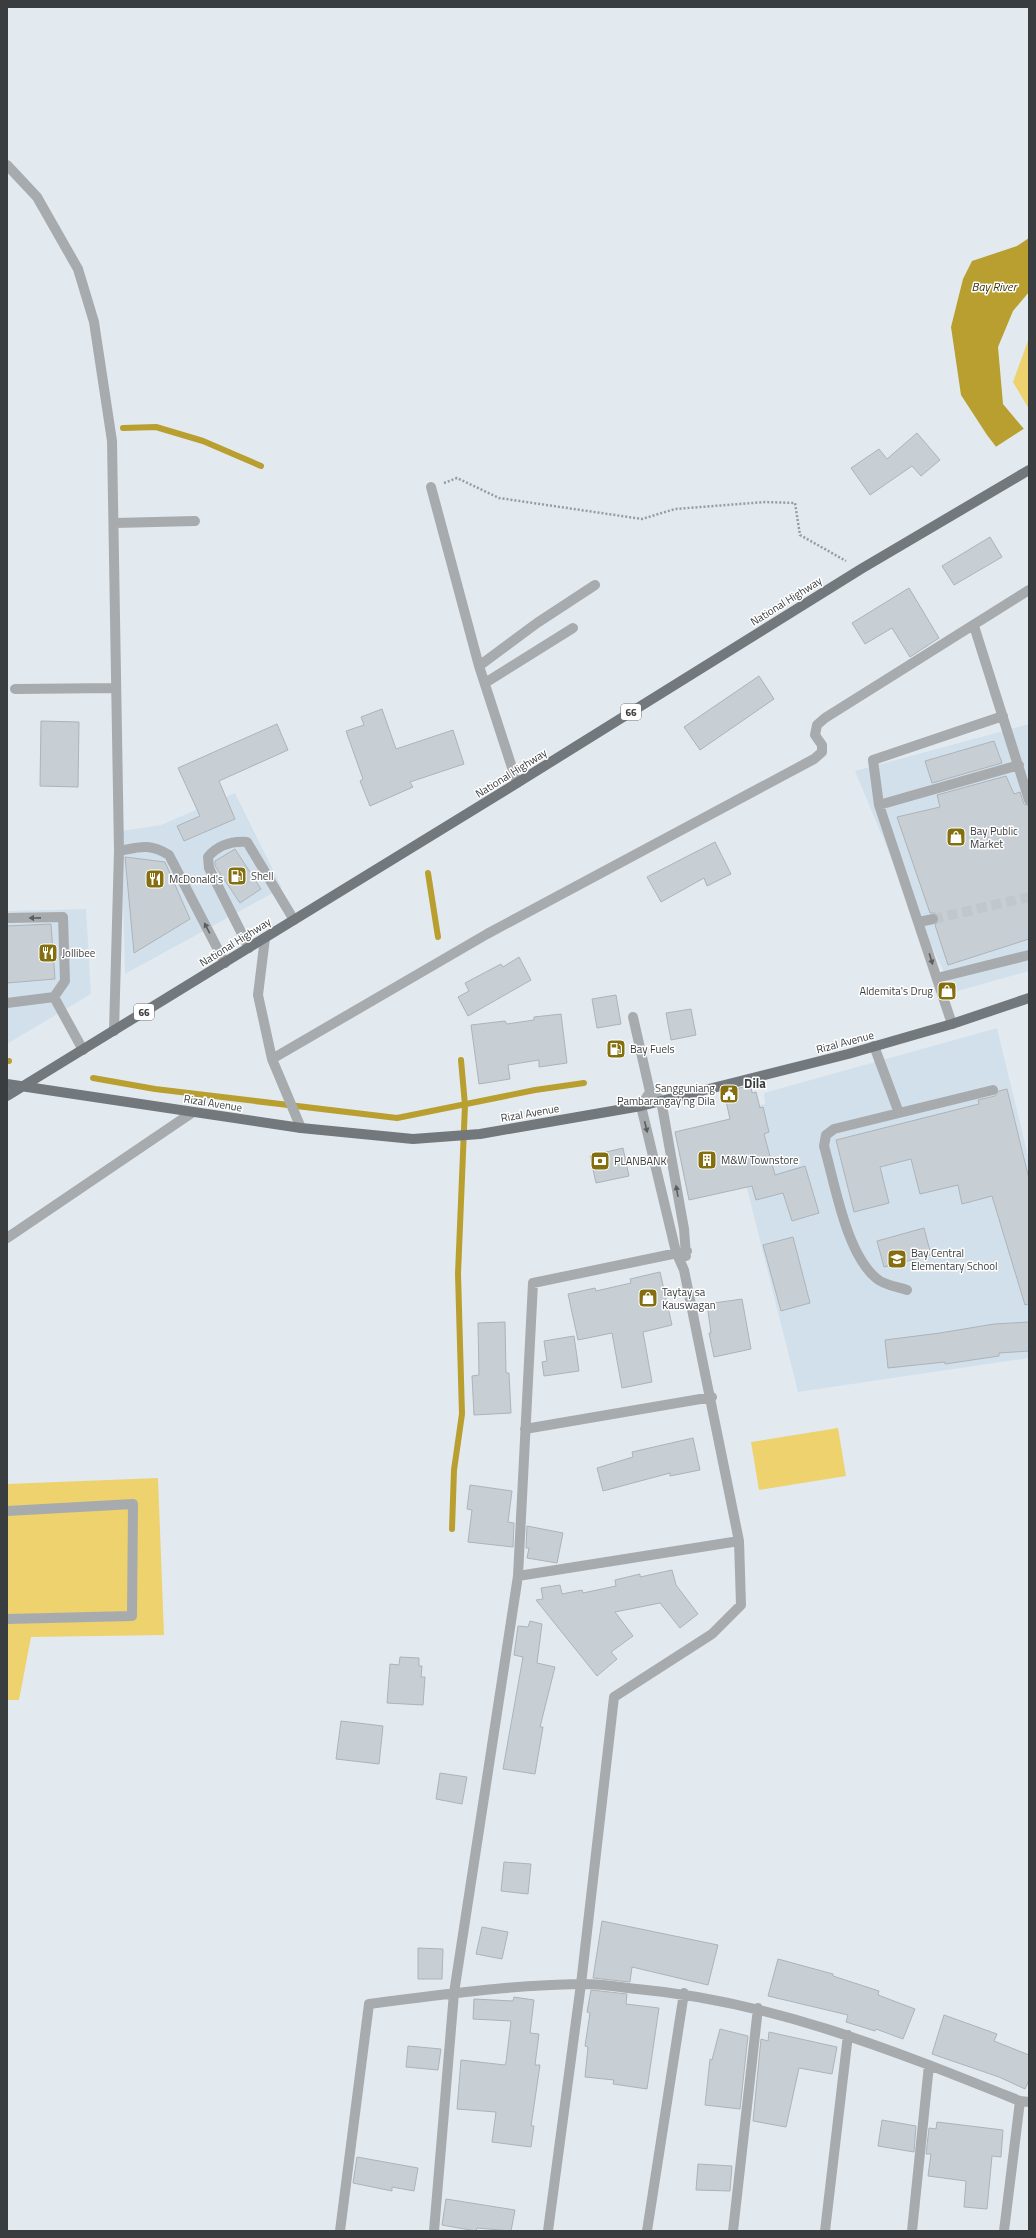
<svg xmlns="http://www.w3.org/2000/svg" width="1036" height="2238" viewBox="0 0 1036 2238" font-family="'Titillium Web',sans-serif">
<rect width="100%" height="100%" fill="#e2eaf0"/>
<path fill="#d2e0eb" d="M1029 724V971L954 992 910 903 855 771Z
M235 793 282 888 125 974 121 831 161 825Z
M86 909 91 994 7 1044V911Z
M997 1028 1029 1160V1358L798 1392 728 1113 765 1104 764 1093Z"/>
<path fill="#edd26d" d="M1029 338V409L1013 382Z
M838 1428 846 1476 759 1490 751 1442Z
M158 1478 164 1635 31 1637 19 1700H7V1484Z"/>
<path fill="#b99e30" d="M1029 238V292L1013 311 998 347 1003 404 1029 435V490L987 435 961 395 951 327 963 279 972 261 1017 246Z"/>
<path fill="#e2eaf0" d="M1025 428 1029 432V492L994 448Z"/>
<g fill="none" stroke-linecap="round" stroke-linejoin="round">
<path stroke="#b99e30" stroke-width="6" d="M123 428 156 427 203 441 261 466
M428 873 438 937
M7 1061H9
M93 1078 155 1089 397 1118 535 1090 584 1083
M452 1529 454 1470 462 1414 458 1274 465 1105 461 1060"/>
</g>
<path fill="#c7cfd5" stroke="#acb3b9" d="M917 433 940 460 921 476 912 466 870 495 851 468 879 449 887 459Z
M990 537 1002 557 954 585 942 566Z
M909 588 939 638 910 657 892 628 865 644 852 623Z
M759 676 774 699 700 750 684 727Z
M382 709 396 749 453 730 464 764 410 782 413 787 370 806 360 781 363 779 346 731 364 725 361 717Z
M41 721 79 722 78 787 40 786Z
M277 724 288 750 219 781 235 819 184 841 177 826 200 816 178 768Z
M994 741 1002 763 932 783 925 761Z
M1006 776 1014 794 1020 792 1024 804 1029 806V939L948 965 935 925 939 921V917L935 913H930L897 817 940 807 937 795Z
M715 842 731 874 707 886 704 878 661 902 647 877Z
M235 849 261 889 240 903 215 866V861Z
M125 857 165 862 190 919 134 953Z
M51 924 55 979 7 983V926Z
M519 957 531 980 468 1016 458 997 469 991 465 983 501 964 503 967Z
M616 995 621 1024 597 1028 592 999Z
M691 1009 696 1035 671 1040 666 1013Z
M561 1014 567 1063 539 1067V1060L508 1065 510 1079 479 1084 471 1025 505 1021 507 1024 534 1020V1017Z
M751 1085 752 1093 756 1092 760 1108 763 1107 769 1132 764 1134 775 1175 805 1166 819 1213 792 1221 783 1193 756 1200 752 1186 689 1200 675 1132 730 1119 724 1092Z
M1007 1089 1029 1179V1304L1025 1305 992 1196 962 1204 958 1185 920 1194 911 1159 880 1167 889 1203 854 1212 836 1140 979 1104 978 1100 995 1096 999 1091Z
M623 1148 629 1176 596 1183 590 1156Z
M924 1228 931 1255 884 1267 877 1241Z
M793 1237 810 1303 781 1311 763 1245Z
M660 1272 672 1325 643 1332 652 1382 622 1388 612 1333 578 1340 568 1294 595 1288 596 1291 631 1283 630 1279Z
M742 1299 751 1349 714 1357 709 1333H711L707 1304Z
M505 1322 506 1373H509L511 1413 474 1415 472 1376 479 1375 478 1323Z
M1029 1322V1351L999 1353V1356L945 1364V1362L888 1368 885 1340 940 1333 994 1324Z
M574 1336 579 1371 544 1376 542 1362 547 1361 544 1341Z
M693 1438 700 1470 670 1476V1473L603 1491 597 1468 633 1457 632 1452Z
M470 1485 512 1491 508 1522 514 1523 513 1547 468 1542 472 1510 467 1509Z
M527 1526 563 1533 557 1563 527 1558 529 1548H526Z
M672 1570 676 1585 698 1614 680 1628 660 1603 615 1612 633 1636 611 1652 617 1659 597 1676 536 1600 543 1599 541 1588 560 1585 562 1594 582 1590 583 1593 616 1586 615 1580 640 1574V1577Z
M530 1621 542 1624 537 1663 555 1667 540 1727H543L535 1774 503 1769 523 1657 514 1655 518 1626 528 1627Z
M400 1657 419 1658V1666H422L421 1677H425L423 1705 387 1703 390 1664 399 1665Z
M341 1721 383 1726 379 1764 336 1759Z
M440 1773 467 1777 462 1804 436 1799Z
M504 1862 531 1864 528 1894 501 1891Z
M602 1921 718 1945 708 1985 632 1967 630 1982 593 1978Z
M482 1927 508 1932 502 1959 476 1954Z
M418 1948 443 1949 442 1979H418Z
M778 1959 833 1974V1976L879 1991 878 1995 915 2009 903 2039 876 2029 875 2031 846 2022 848 2015 768 1996Z
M591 1990 627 1994 626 2004 659 2008 647 2089 613 2084 614 2080 585 2077 588 2047 585 2046 590 2013 587 2012Z
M514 1997 534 2000 530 2033 539 2034 535 2065H540L531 2126H534L531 2147 492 2142 496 2112 457 2109 461 2060 505 2065 506 2062 511 2021 473 2019 474 1999 513 2001Z
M944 2015 997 2034 994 2041 1029 2055V2080L1025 2089 999 2077 932 2054Z
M720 2029 748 2036 740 2109 705 2105 710 2059 712 2060Z
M769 2032 837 2047 832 2074 799 2068 786 2127 753 2121 761 2039 768 2041Z
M408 2046 441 2049 438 2070 406 2067Z
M882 2120 916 2126 914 2152 878 2146Z
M937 2122 1003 2130 1001 2157 992 2156 987 2209 964 2207 966 2181 928 2176 931 2154H926L929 2128 936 2129Z
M357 2157 418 2168 414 2191 392 2187V2191L353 2183Z
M698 2164 732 2166 730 2191 696 2190Z
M446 2199 515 2210 511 2231 477 2228 476 2231 442 2225Z"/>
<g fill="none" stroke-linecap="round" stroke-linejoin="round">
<path stroke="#c0c7cd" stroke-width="10" stroke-dasharray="10 5" stroke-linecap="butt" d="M933 919 1029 897"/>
<path stroke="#969ca0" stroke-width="2.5" stroke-dasharray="2 2" stroke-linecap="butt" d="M444 483 457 478 499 498 642 519 675 509 765 502 795 503 800 535 846 561"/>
<path stroke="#a8abae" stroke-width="10" d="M7 165 37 197 78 269 94 322 112 441 119 851 114 1031
M431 487 479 666 517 783
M115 523 195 521
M974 626 1029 800
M479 666 537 623 595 585
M485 683 573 628
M15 689 116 688
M879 805 1019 765
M119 851C140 847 149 843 169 855L225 963
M7 918 63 917 65 981 54 997 7 1003
M919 922 933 919
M265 938 258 995 272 1059 301 1128
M249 948 209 868 208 857C218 845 231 841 247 842L294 920
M937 978 1029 955
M54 997 83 1050
M633 1017 650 1092 661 1100 684 1229 686 1256
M952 1024 879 805 873 760 1003 716
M874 1046 899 1113 834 1129 826 1135 824 1146C835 1184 846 1253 876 1278 883 1285 898 1287 907 1290
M272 1059 487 934 814 759 822 752V745L815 735 817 725 825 718 1029 590
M899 1113 993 1090
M7 1238 193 1112
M525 1429 712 1397
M7 1511 133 1504 132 1616 7 1619
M518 1576 739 1541
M340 2231 369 2004C439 1995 510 1985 580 1984 599 1983 618 1987 637 1989 772 2001 895 2051 1020 2101L1029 2102
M434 2231 454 1993 518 1576 533 1283 687 1251
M548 2231 581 1984 614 1697 712 1634 741 1605 739 1541 684 1270 676 1252 641 1106 650 1092
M647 2231 684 1993
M733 2231 758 2008
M825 2231 848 2035
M912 2231 929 2065
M1004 2231 1020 2101"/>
<path stroke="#72787c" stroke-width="10" d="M7 1084 301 1128 413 1139 480 1134 641 1106 848 1054 952 1024 1029 998
M7 1096 517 783 861 569 1029 470"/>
</g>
<defs><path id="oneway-solid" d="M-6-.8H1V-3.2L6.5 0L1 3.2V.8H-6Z"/></defs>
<g fill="#5b5e60">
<use href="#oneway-solid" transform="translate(35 918) rotate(179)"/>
<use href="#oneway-solid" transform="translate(207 928) rotate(-118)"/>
<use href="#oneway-solid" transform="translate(931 959) rotate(73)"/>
<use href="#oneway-solid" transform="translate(646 1127) rotate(76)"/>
<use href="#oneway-solid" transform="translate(677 1191) rotate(-100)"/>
</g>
<defs>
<g id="shop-square" transform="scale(1)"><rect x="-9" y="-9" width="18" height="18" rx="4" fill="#846e0d" stroke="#fff"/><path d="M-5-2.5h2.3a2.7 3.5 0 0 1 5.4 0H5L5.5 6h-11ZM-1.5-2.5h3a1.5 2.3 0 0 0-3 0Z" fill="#fff"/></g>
<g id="fuel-square" transform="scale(1)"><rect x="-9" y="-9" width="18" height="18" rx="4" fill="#846e0d" stroke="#fff"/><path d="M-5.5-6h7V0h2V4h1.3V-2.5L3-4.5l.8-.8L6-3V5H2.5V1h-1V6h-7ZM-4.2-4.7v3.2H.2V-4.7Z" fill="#fff"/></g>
<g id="restaurant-square" transform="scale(1)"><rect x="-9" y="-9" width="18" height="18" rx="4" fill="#846e0d" stroke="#fff"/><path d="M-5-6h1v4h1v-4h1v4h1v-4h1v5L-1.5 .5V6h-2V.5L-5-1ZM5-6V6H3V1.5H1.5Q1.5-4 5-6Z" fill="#fff"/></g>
<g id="civic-square" transform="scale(1)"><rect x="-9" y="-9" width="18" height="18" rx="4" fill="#846e0d" stroke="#fff"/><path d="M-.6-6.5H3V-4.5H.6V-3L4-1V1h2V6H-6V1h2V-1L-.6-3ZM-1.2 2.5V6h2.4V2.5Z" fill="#fff"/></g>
<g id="building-square" transform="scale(1)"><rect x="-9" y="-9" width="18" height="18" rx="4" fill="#846e0d" stroke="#fff"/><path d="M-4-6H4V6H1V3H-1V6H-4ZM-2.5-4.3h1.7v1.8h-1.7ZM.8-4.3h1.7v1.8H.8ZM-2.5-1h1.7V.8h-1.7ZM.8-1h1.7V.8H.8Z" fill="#fff"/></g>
<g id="bank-square" transform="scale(1)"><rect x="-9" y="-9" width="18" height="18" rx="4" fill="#846e0d" stroke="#fff"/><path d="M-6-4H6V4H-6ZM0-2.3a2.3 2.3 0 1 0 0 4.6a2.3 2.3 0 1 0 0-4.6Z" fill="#fff"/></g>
<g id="school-square" transform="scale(1)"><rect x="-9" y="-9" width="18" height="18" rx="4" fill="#846e0d" stroke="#fff"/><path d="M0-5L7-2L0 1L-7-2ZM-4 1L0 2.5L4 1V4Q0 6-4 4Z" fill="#fff"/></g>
</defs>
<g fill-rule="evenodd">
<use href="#shop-square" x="956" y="837"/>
<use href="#fuel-square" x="237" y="876"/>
<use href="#restaurant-square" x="155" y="879"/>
<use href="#restaurant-square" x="48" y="953"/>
<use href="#shop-square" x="947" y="991"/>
<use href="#fuel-square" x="616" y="1049"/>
<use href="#civic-square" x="729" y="1094"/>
<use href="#building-square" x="707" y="1160"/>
<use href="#bank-square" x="600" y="1161"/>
<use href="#school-square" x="897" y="1259"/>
<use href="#shop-square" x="648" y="1298"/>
</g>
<g text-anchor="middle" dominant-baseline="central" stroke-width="3" stroke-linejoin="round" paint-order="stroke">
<g fill="#fff" stroke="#757779" stroke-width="1">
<rect x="621" y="704" width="20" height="16" rx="3"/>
<rect x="134" y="1004" width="20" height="16" rx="3"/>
</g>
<g font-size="10" font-weight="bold" fill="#3a3d3f">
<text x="631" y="712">66</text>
<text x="144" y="1012">66</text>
</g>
<g font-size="11" fill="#3a3d3f" stroke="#fff">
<text transform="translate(786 601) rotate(-32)">National Highway</text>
<text transform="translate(511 773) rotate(-32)">National Highway</text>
<text transform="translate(235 942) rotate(-32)">National Highway</text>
<text transform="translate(845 1042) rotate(-15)">Rizal Avenue</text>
<text transform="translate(213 1103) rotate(9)">Rizal Avenue</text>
<text transform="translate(530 1113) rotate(-10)">Rizal Avenue</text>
</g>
<g font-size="11" fill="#3a3d3f" stroke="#fff" text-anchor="start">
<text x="970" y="831">Bay Public<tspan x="970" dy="13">Market</tspan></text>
<text x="251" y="876">Shell</text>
<text x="169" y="879">McDonald's</text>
<text x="62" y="953">Jollibee</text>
<text x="933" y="991" text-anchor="end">Aldemita's Drug</text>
<text x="630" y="1049">Bay Fuels</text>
<text x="715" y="1088" text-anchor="end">Sangguniang<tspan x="715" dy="13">Pambarangay ng Dila</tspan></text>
<text x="721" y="1160">M&amp;W Townstore</text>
<text x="614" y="1161">PLANBANK</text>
<text x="911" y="1253">Bay Central<tspan x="911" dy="13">Elementary School</tspan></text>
<text x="662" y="1292">Taytay sa<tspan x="662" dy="13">Kauswagan</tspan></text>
</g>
<g font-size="12" font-style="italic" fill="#3e3304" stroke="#fff">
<text x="994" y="286">Bay River</text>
</g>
<g font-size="13" font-weight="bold" fill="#3a3d3f" stroke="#fff">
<text x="755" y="1083">Dila</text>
</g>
</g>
<rect width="1036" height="2238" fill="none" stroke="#3a3d3f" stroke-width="16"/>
</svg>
